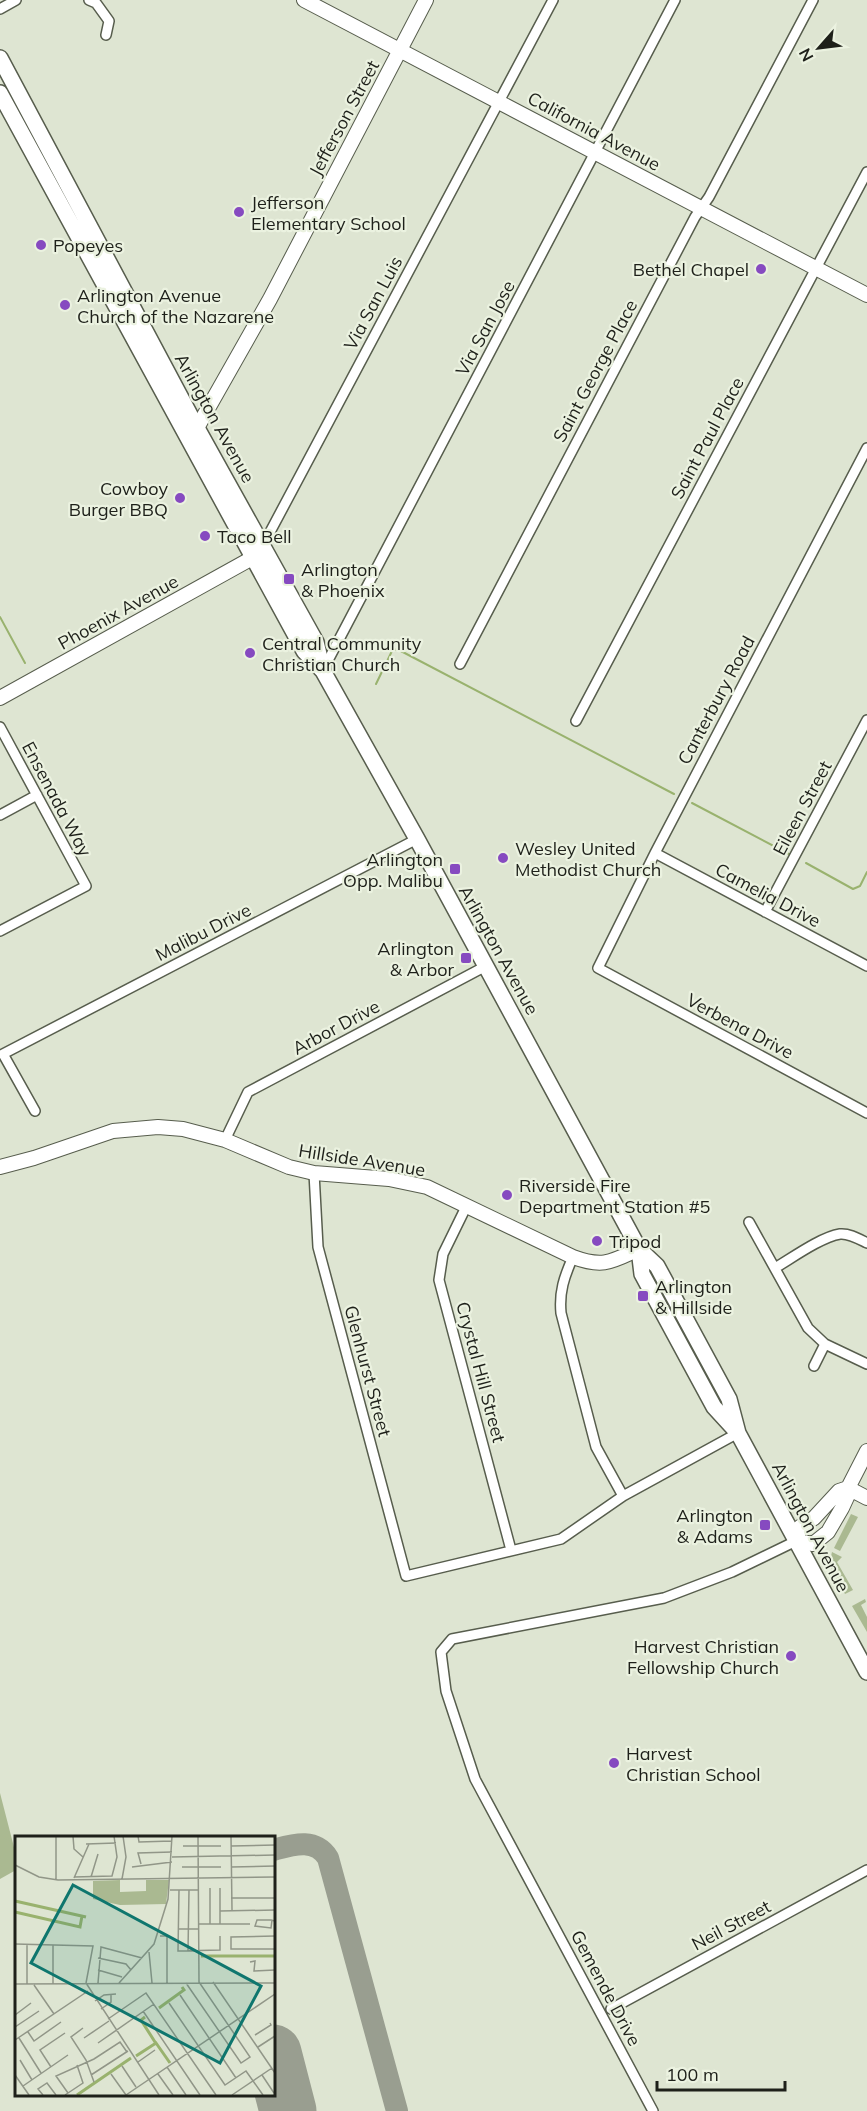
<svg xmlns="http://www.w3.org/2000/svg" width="867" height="2111" viewBox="0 0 867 2111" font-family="Mulish,sans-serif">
<rect width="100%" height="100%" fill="#dee5d2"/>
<path fill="#aab991" d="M851 1514 858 1517 840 1551 834 1548Z
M832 1552 842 1557 837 1562 853 1590 845 1594 829 1566Z
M865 1599 866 1602 861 1605 867 1617V1632L852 1606Z
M0 1793 16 1855V1870L0 1879Z"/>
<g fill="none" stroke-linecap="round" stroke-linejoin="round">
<path stroke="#99b26e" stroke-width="2" d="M0 617 25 663
M376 684 392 651 397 649 674 794
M692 803 789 854
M806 863 853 889 860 886 867 872"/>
<path stroke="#999e90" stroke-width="22" d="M273 1850C292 1845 315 1837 328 1858L397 2111"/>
<path stroke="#999e90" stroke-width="57" d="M273 2053 288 2111"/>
<g stroke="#575d4d" stroke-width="12">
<path id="street" d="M89 0 96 3 109 21 106 35
M0 9 16 0
M867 448 655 853 598 968 867 1113
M261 549 553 0
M460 664 695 217 709 197 813 0
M323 670 675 0
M576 721 867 172
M0 727 86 886 0 931
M0 815 37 795
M655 853 867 966
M765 912 867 720
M35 1111 3 1054 417 839
M225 1140 248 1092 486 966
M314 1173 318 1247 406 1576 561 1539 623 1496 738 1433
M467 1205 443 1254 439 1280 511 1550
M749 1222 808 1328 825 1344 867 1364
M573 1257C564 1277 559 1292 561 1313L596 1447 623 1496
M775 1268C792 1258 821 1237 840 1234 849 1233 859 1239 867 1243
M814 1366 825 1344
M611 2009 867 1870
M653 2111 475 1779 446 1691 441 1652 452 1639 664 1598 732 1572 796 1541"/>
</g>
<g stroke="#575d4d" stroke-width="16">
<path id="secondary" d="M304 0 867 295
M193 435 270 299 426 0
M0 698 254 557
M0 1167 34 1158 113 1131 158 1127 183 1129 225 1140 289 1167 314 1173 389 1179 427 1187 573 1257C603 1268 611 1262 639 1249
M848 1488 839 1491 814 1518 800 1527 796 1541 813 1544 828 1532 842 1508 848 1495V1488L867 1451
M848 1488 867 1498"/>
</g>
<g stroke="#575d4d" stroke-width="18">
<path id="primary" d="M0 58 197 428 316 642 323 670
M0 93 304 651 323 671 417 839 639 1249 657 1266 729 1399 738 1433 867 1672
M639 1249 642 1274 714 1407 736 1431"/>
</g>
<use href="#street" stroke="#fff" stroke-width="9"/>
<use href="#secondary" stroke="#fff" stroke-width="14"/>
<use href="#primary" stroke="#fff" stroke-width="15"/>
</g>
<g fill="#864ac0" stroke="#ebf2e0" stroke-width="2">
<circle cx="239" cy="212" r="6"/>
<circle cx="41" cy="245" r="6"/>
<circle cx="761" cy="269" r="6"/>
<circle cx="65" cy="305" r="6"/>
<circle cx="180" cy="498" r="6"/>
<circle cx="205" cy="536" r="6"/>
<rect x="283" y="573" width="12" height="12" rx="3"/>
<circle cx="250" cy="653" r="6"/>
<circle cx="503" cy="858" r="6"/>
<rect x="449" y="863" width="12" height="12" rx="3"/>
<rect x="460" y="952" width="12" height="12" rx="3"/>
<circle cx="507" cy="1195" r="6"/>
<circle cx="597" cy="1241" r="6"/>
<rect x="637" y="1290" width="12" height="12" rx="3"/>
<rect x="759" y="1519" width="12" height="12" rx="3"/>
<circle cx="791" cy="1656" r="6"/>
<circle cx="614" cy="1763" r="6"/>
</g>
<g text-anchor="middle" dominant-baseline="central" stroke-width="4.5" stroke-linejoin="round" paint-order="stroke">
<g font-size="18" fill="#1e201a" stroke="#ebf2e0">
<text transform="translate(344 118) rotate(-62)">Jefferson Street</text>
<text transform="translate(594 131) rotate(28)">California Avenue</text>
<text transform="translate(373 303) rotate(-62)">Via San Luis</text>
<text transform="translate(485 328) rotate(-62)">Via San Jose</text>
<text transform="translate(595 371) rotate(-62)">Saint George Place</text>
<text transform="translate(215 418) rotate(61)">Arlington Avenue</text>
<text transform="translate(707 438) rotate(-62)">Saint Paul Place</text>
<text transform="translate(118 612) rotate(-29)">Phoenix Avenue</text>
<text transform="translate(716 700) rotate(-62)">Canterbury Road</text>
<text transform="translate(57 799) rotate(62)">Ensenada Way</text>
<text transform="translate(802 808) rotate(-62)">Eileen Street</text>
<text transform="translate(768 895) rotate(28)">Camelia Drive</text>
<text transform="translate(203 932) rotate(-27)">Malibu Drive</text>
<text transform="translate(499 950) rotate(61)">Arlington Avenue</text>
<text transform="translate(740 1026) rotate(28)">Verbena Drive</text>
<text transform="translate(336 1027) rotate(-28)">Arbor Drive</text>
<text transform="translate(362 1160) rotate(9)">Hillside Avenue</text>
<text transform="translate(368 1371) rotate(75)">Glenhurst Street</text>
<text transform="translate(481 1372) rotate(75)">Crystal Hill Street</text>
<text transform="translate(811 1527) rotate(62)">Arlington Avenue</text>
<text transform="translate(731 1925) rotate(-28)">Neil Street</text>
<text transform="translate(606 1988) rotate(62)">Gemende Drive</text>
</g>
<g font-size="18" fill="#1e201a" stroke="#ebf2e0" text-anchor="start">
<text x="251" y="202">Jefferson<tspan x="251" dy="21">Elementary School</tspan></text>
<text x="53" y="245">Popeyes</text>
<text x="749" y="269" text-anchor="end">Bethel Chapel</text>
<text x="77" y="295">Arlington Avenue<tspan x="77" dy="21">Church of the Nazarene</tspan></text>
<text x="168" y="488" text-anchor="end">Cowboy<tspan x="168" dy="21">Burger BBQ</tspan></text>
<text x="217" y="536">Taco Bell</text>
<text x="301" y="569">Arlington<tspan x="301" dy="21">&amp; Phoenix</tspan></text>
<text x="262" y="643">Central Community<tspan x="262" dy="21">Christian Church</tspan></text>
<text x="515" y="848">Wesley United<tspan x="515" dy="21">Methodist Church</tspan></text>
<text x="443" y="859" text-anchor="end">Arlington<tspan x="443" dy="21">Opp. Malibu</tspan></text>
<text x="454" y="948" text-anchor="end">Arlington<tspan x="454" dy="21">&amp; Arbor</tspan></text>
<text x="519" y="1185">Riverside Fire<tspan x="519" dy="21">Department Station #5</tspan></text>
<text x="609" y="1241">Tripod</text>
<text x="655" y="1286">Arlington<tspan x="655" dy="21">&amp; Hillside</tspan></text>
<text x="753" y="1515" text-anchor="end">Arlington<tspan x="753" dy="21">&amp; Adams</tspan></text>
<text x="779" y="1646" text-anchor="end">Harvest Christian<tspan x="779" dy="21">Fellowship Church</tspan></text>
<text x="626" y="1753">Harvest<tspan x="626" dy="21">Christian School</tspan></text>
</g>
</g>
<g transform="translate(15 1836)">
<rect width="260" height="260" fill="#dee5d2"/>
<path d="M105 44V56L131 55V44H154L151 68 105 69 78 63V45Z" fill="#aab991"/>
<path fill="none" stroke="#99b26e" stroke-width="3" d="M0 65 71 81M0 76 65 91 67 80M186 120H260M144 172 169 154 167 151M130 181 126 184 140 206M121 220 141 207 155 227M62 259 116 222"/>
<path fill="none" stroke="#919688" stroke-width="1.5" d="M41 0V43M58 0 59 13 68 21M123 0 124 6 157 5M216 0 217 74M71 8 101 7M168 10H206M216 10 260 9M157 21 260 19M126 28 123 17 157 16M0 29 24 41 43 44 260 41M117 31 157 26M167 31H206M216 31 260 30M59 41 97 40 102 21 99 0M76 41 83 18M59 42 74 8M107 43 111 21 108 0M195 52V88M205 52V88M155 54H184M164 54 163 115 205 114V100M216 62H260M205 75 260 74M257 84 256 92 240 90 242 84H256L260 85M184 88H235M163 93H184M145 100H152V147M216 107V101L260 100M216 107V113H260M0 108 78 110 71 147M12 109V148M38 109V148M173 115 174 54M134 116 137 147M83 122 111 128 116 134M235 126 240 125 239 135 260 134M83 134 107 141M198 146 260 237M71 147 144 259M83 147 86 111 127 122M104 147 139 108 153 63 157 0M171 147 226 227 235 221 184 146 183 0M0 148 260 147M19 149 39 178M165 159 221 242M80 165 89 159 101 158M154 167 210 249 231 235 248 259M86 173 96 166V159M128 175 185 259M0 179 16 167M93 183 131 157 201 259M0 191 24 175M68 192 56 201 71 224 79 246M13 196 19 205 46 186M240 199 256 189 255 187M4 202 26 237M69 202 94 185M0 204 73 155M83 207 139 168M243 211 260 200M5 224 17 244M123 226 140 214M107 230 121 251M36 231 25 214 50 197M152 231 171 259M96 238 111 259M143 238 158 259M0 239 14 259M76 239 113 215M247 239 259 257M8 250 53 219M53 257 41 240 79 223 105 206 112 216M28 259 23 253 32 247 41 259M50 259 68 247 62 229M111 259 260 158M217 259 257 232"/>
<path fill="#0f766e" fill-opacity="0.15" stroke="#0f766e" stroke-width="3" d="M58 49 246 150 205 227 16 127Z"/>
<rect width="260" height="260" fill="none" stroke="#1e201a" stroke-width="3"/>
</g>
<g transform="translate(819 48) rotate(242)" stroke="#ebf2e0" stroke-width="4.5" paint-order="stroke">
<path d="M0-4.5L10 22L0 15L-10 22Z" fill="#1e201a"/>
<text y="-9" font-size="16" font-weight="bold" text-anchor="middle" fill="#1e201a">N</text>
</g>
<path d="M657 2081v9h128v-9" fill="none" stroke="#1e201a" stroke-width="3"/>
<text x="666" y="2081" font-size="18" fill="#1e201a" stroke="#ebf2e0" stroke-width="4.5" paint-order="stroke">100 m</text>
</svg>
